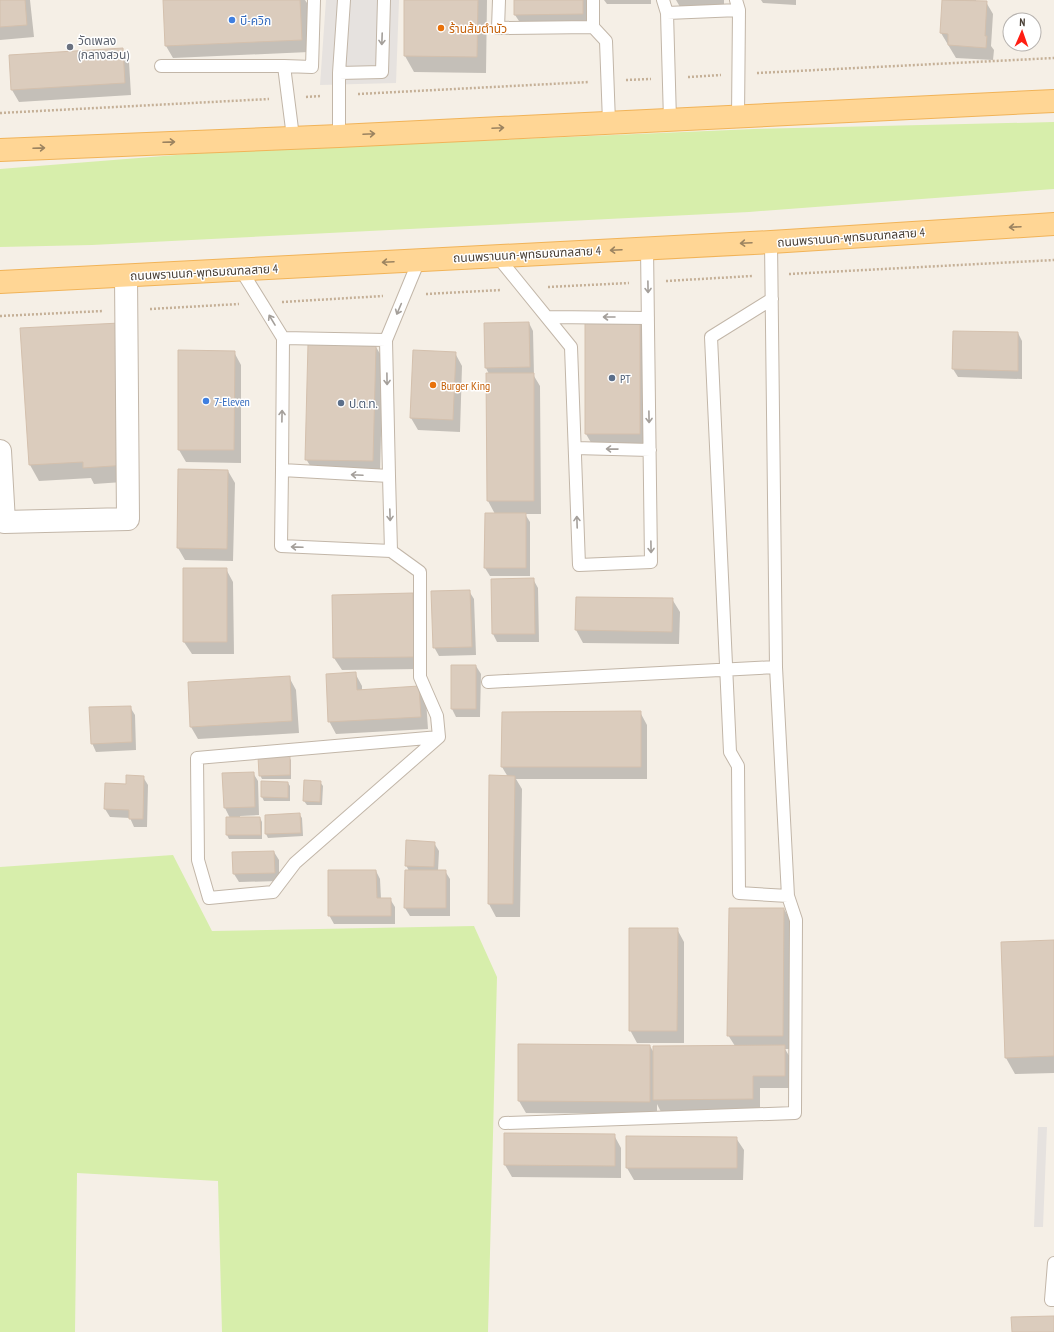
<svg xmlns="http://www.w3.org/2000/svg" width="1054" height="1332" viewBox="0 0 1054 1332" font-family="'PT Sans Narrow','Noto Sans Thai',sans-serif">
<rect width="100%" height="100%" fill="#f5efe6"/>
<path fill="#d7eeab" d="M1054 122V189L749 212 92 245 0 247V169L214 152 754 129Z
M173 855 212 931 474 926 497 977 488 1332H222L218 1181 77 1173 75 1332H0V867Z"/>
<path fill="#e6e2df" d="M326 0H399L396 83 320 85Z
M1038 1127H1047L1043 1227H1034Z"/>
<path fill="#0003" d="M0 0H30L34 37 0 40Z
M164 0H305L307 3 309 52 173 58 166 46Z
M405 0H487L486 73 414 72 405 56Z
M515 0H589L590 26 523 27 515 15Z
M604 0H651V4H607Z
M676 0H724V12H683Z
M761 0H796V5L763 3Z
M943 0H976V1L986 2 993 14 991 46 994 50 993 60 956 58 941 33Z
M122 49 129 62 131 95 19 102 12 90Z
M529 323 533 331 534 376 540 386 541 514H525L530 522V576H490L485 568 495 514 488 501 487 374H489L486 368Z
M640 323 647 336V446H593L586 434Z
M21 329 137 481 94 484 91 478 39 481 30 465Z
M954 332 1018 333 1022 341V379L958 377 953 369Z
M376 347 383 359 380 473 314 472 306 459Z
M234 352 241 365V463L186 462 179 450Z
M455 353 462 366 460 432 418 430 411 418Z
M228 471 235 483 233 561 185 560 178 548Z
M226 569 233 582 234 654H192L184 642Z
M533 579 538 588 539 642H497L493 634Z
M469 591 474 599 476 655 439 656 434 647Z
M412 594 419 607 420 669 342 670 334 658Z
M577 598 672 599 680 612 679 644 583 643 576 630Z
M476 666 481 674 480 717H456L452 709Z
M355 673 362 686V690L419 687 426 700 428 729 336 734 329 721Z
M289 677 296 690 299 733 198 739 191 727Z
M130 707 135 715 136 750 96 752 92 743Z
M640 712 647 725V779H516L522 789 520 917H496L489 904 490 776 508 777 502 767Z
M289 757 291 760V779H262L260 775Z
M253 773 258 781 259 815 240 816V818H260L262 822V839H229L227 835V818H230L225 808 223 774Z
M143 777 148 785 147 827H134L130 818 110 817 105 809 127 785Z
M320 782 323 786 322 805H307L304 801Z
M288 783 290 786V801H264L262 797Z
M299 814 302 818 303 836 268 838 266 834V815Z
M434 843 439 851 438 871H445L450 879V916H410L405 908 409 871 406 865Z
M274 852 279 860V881L239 882 234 874 233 853Z
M376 871 380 879 381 899H390L395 907V924H334L329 915Z
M784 909 791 921 790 1049H785L791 1059V1088H760V1112H661L657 1104V1114L526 1113 519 1101 650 1046 654 1053 735 1046 728 1035Z
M677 929 684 942V1043H637L630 1030Z
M1054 941V1073L1015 1074 1006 1058Z
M614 1135 621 1148V1178L512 1177 505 1165Z
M736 1138 744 1150 743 1180H634L627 1168Z"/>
<path fill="#dbccbd" stroke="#d4c0ad" d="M0 0H25L27 25 0 27Z
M163 0H300L302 40 165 46Z
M404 0H478L477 57 404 56Z
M514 0H583V14L514 15Z
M942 0 987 1 985 36H987L986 48 948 45V34L940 33Z
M123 48 125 83 11 90 9 55Z
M529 322 530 367 485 368 484 323Z
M585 322H640V434H585Z
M120 323 128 465 83 468V462L29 465 20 328Z
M953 331 1018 332V371L952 369Z
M308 344 376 346 373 461 305 460Z
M178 350 235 351 234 450H178Z
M413 350 456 352 453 420 410 418Z
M486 373H534V501H487Z
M178 469 228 470 227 549 177 548Z
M485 513H526V568H484Z
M183 568H227V642H183Z
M534 578 535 634H492L491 579Z
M470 590 472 647 433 648 431 591Z
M413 593 414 657 333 658 332 595Z
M576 597 673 598 672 632 575 630Z
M451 665H476V709H451Z
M356 672 357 690 419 686 421 717 328 722 326 674Z
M290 676 292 721 190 727 188 682Z
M131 706 132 742 91 744 89 707Z
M641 711V767H501L502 712Z
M258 756H290V775L259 776Z
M254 772 255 807 224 808 222 773Z
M126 775 144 776 143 819H129V810L104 809 105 783 126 784Z
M489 775 515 776 513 904H488Z
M304 780 321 781 320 802 303 801Z
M261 781 288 782V798L261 797Z
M300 813 301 833 265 834V815Z
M226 817H260L261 835H226Z
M406 840 435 842 434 867 405 866Z
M274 851 275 873 233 874 232 852Z
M328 870H376L377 898H391V916H328Z
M405 870H446V908H404Z
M729 908H784L783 1036H727Z
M629 928H678L677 1031H629Z
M1054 940V1056L1005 1058 1001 942Z
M518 1044 650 1045V1102L518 1101Z
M785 1045V1076H753V1099L653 1100V1046Z
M504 1133 615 1134V1166L504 1165Z
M626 1136 737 1137V1168H626Z
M1054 1316V1332H1012L1011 1317Z"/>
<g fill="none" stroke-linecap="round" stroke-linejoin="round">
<g stroke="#c2b6a8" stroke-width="14">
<path id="lane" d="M499 0 498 28 593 27
M593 0V27L606 41 609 122
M663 0 667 13 670 120
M736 0 739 10 738 117
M667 13 739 10
M161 66H284L312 67 314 0
M284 66 293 137
M339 73 382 72 384 0
M339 136V73L344 0
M497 256 571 347 579 565 651 562 647 248
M241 270 283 338 386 340 419 260
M772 299 711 337 730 752 738 766 739 893 788 896
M547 317 648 318
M283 338 282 470 389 476 386 340
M575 448 650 450
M282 470 281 546 391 551 389 476
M391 551 420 572V677L437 716 439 737
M488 682 776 667
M439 737 295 863 273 892 209 898 198 860 197 758Z
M505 1123 795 1113 796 920 788 896 776 667 771 242
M1054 1263 1051 1300H1054"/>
</g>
<g stroke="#c2b6a8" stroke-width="24">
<path id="street" d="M0 451 4 522 128 519 126 276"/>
</g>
<g stroke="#f1b358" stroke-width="24">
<path id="primary" d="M0 150 339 136 1054 101
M0 282 771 242 1054 224"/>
</g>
<path stroke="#c5b097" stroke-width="2.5" stroke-dasharray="2 2" stroke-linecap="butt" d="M757 73 1054 58
M688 77 721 75
M626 80 651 79
M358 94 589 82
M306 97 321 96
M0 113 269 99
M789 274 1054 260
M666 281 752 276
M548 287 629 283
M426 294 501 290
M282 302 383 296
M150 309 239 304
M0 316 103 311"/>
<use href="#lane" stroke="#fff" stroke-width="12"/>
<use href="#street" stroke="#fff" stroke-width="22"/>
<use href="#primary" stroke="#ffd695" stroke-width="22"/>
</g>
<defs><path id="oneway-shaft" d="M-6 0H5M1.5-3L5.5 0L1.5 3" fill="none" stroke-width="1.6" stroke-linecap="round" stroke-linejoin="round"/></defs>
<g stroke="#a49f9a">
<use href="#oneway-shaft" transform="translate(382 39) rotate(92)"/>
<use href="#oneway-shaft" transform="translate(648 287) rotate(89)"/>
<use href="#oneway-shaft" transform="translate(399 309) rotate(113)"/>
<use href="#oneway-shaft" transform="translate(609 317) rotate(-180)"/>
<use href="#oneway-shaft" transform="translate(272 320) rotate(-121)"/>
<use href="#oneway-shaft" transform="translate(387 379) rotate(89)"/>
<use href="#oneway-shaft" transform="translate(282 416) rotate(-89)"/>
<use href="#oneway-shaft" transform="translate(649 417) rotate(89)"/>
<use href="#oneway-shaft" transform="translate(612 449) rotate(-179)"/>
<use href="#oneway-shaft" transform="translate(357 475) rotate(-177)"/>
<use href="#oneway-shaft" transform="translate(390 515) rotate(88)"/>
<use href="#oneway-shaft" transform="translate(577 522) rotate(-92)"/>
<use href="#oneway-shaft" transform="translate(297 547) rotate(-178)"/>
<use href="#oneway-shaft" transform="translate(651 547) rotate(89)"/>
</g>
<g stroke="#9b8360">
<use href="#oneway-shaft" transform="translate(498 128) rotate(-3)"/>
<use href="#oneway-shaft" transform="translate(369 134) rotate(-3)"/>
<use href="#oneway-shaft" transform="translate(169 142) rotate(-2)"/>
<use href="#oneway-shaft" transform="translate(39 148) rotate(-2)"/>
<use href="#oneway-shaft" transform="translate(1015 227) rotate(177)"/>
<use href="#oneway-shaft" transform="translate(746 243) rotate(177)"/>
<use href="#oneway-shaft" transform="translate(616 250) rotate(177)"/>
<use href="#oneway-shaft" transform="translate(388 262) rotate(177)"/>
</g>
<g fill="#3f7fe0" stroke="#fff" stroke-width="1.5">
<circle cx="232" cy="20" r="4"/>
<circle cx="206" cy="401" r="4"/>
</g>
<g fill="#e8710a" stroke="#fff" stroke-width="1.5">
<circle cx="441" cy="28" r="4"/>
<circle cx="433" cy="385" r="4"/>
</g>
<circle fill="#6b7280" stroke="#fff" stroke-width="1.5" cx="70" cy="47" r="4"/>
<g fill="#5c6f8a" stroke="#fff" stroke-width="1.5">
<circle cx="612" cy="378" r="4"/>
<circle cx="341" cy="403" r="4"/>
</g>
<g text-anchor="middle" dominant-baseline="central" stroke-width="3" stroke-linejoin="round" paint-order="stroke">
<g font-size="12" fill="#366cbe" stroke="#fff" text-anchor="start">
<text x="240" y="20">บี-ควิก</text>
<text x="214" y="401">7-Eleven</text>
</g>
<g font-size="12" fill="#c56008" stroke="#fff" text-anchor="start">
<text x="449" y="28">ร้านส้มตำนัว</text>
<text x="441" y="385">Burger King</text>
</g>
<g font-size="12" fill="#5b616d" stroke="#fff" text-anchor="start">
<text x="78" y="40">วัดเพลง<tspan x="78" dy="14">(กลางสวน)</tspan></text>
</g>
<g font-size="12" fill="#493f35" stroke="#fff">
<text transform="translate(851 237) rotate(-4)">ถนนพรานนก-พุทธมณฑลสาย 4</text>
<text transform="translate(527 254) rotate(-3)">ถนนพรานนก-พุทธมณฑลสาย 4</text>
<text transform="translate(204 272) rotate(-3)">ถนนพรานนก-พุทธมณฑลสาย 4</text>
</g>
<g font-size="12" fill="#4e5e75" stroke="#fff" text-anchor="start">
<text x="620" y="378">PT</text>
<text x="349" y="403">ป.ต.ท.</text>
</g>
</g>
<g transform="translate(1022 32) rotate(2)"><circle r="19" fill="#ffffff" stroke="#b6b2ae"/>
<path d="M0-3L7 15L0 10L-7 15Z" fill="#ff1e13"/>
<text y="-6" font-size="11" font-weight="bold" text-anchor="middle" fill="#493f35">N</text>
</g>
</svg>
